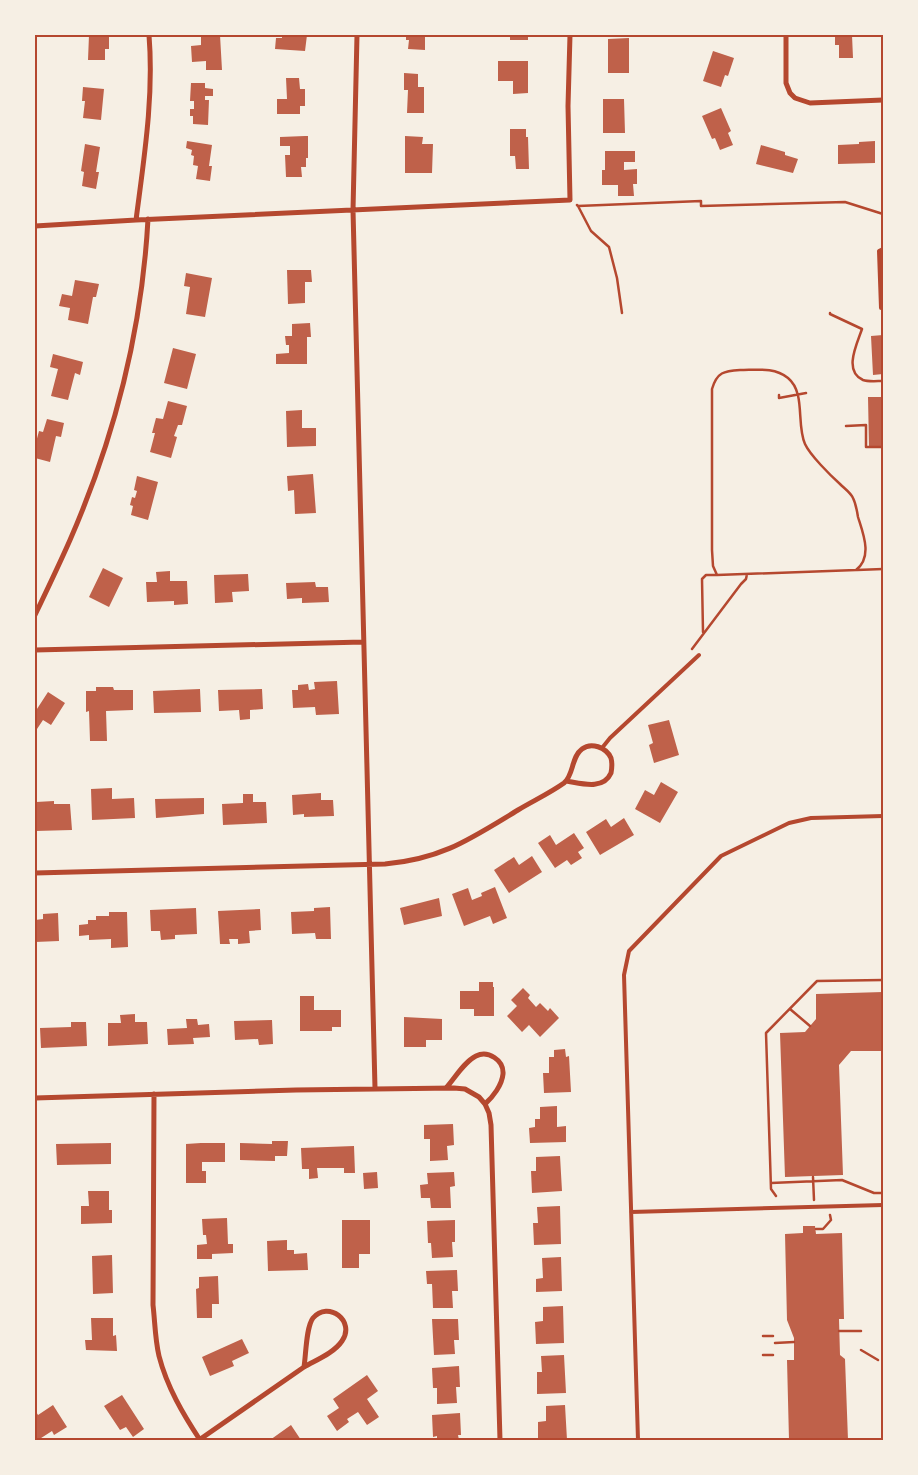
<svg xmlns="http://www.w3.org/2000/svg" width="918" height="1475" viewBox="0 0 918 1475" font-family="Overpass,sans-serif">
<rect width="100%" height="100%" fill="#f6efe4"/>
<path fill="#bf614a" d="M89 35H109V49H105V60H88Z
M197 35H220L222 70H206V61L192 62 191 46 201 45V37H197Z
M282 35H307L305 51 275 49 276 38H282Z
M406 35H425V50L408 49 409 40H406Z
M510 35H528V40H510Z
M835 35H852L853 58H839V45H835Z
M629 38V73H608V39Z
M713 51 734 58 728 76 725 75 721 87 703 81Z
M498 61H528V93L513 94V81H498Z
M404 73 418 74V87H424V113H407L408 90H404Z
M286 78H299L300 89H305V106H300V114H277V99H287Z
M191 83H205V88L213 89V96H205V100H209L208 125 193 124V116H190V109H194V101H190Z
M83 87 104 89 101 120 83 118 85 101H82Z
M603 99H624L625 133H603Z
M721 108 731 131 728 133 733 145 720 150 715 138 712 139 702 116Z
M510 129H526V137H528L529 169H516L515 156H510Z
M305 136H308V158H306V167H301L302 177H286L285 155H290V146H280V137Z
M405 136 423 137 422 144H433L432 173H405Z
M187 141 212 145 209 166H212L210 181 196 179 198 166 193 165 194 156 191 155 192 150 186 148Z
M875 141V163L838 164V145L859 144V142Z
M85 144 100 147 96 172H99L96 189 82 186 84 172 81 171Z
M761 145 785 152V155L798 159 793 173 756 164Z
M605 151H635V162H624V170L637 169V184H633L634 196H618V185H602V170H605Z
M287 270H311L312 282H305V303L288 304Z
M186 273 212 278 205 317 186 314 190 287 184 286Z
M75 280 99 284 96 297H93L88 324 68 320 70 308 59 306 62 294 72 296Z
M310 323 311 337H307V364H276V354L289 353V345H286L285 336H292V324Z
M883 335V374L873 375 871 336Z
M173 348 196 354 187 389 164 383Z
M53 354 83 362 80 375 75 373 68 400 51 396 58 369 50 367Z
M868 397H883V446L869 447Z
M168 401 187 406 182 425H178L174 436 177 437 171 458 150 452 155 433H152L156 418 163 419Z
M302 410V428H316V446L287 447 286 411Z
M47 419 64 423 61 437 56 436 50 462 35 458V446L39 431 43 432Z
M313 474 316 513 295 514 294 490 288 491 287 476Z
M137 476 158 482 148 520 131 515 133 506 130 505 132 497 135 498 137 491 134 490Z
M103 568 123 578 109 607 89 597Z
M170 571V581H187L188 604 174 605V601L147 602 146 582H157L156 572Z
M248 574 249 591 232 592 233 602 215 603 214 575Z
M315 582 316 587H328L329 602 302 603V598L287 599 286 583Z
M337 681 339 714 316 715 315 707 293 708 292 690H298V685L308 684 309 690 315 689 314 682Z
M96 687H113L114 690H133V710L106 711 107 741H90L89 711 86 712V691H96Z
M200 689 201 712 154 713 153 691Z
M262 689 263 709 250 710V719L240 720 239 710 219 711 218 690Z
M48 692 65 703 51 725 43 720 35 732V712Z
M669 720 679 755 654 763 649 745 653 743 648 725Z
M661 782 678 792 660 823 635 809 645 790 654 795Z
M112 788V799L134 798 135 818 92 820 91 789Z
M321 793V800H333L334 816 304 817V814L293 815 292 795Z
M243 794H253V802H266L267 823 223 825 222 804 243 803Z
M204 798V814L156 818 155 799Z
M54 801V804H70L72 830 35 831 36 802Z
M624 818 634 835 600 855 586 832 606 819 611 827Z
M574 833 584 848 578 852 582 858 571 865 567 860 555 868 538 843 550 835 556 845Z
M532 856 542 872 509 893 494 870 514 857 519 865Z
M495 887 507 918 493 924 490 916 464 926 452 894 468 888 472 900 482 896 481 893Z
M439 898 442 916 404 925 400 908Z
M330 907 331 939H316L315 933 292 934 291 912 314 911V908Z
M196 908 197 934 175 935V939L161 940 160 931H151L150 910Z
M260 909 261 930 249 931 250 943 238 944V939H229L230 944H220L218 911Z
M109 912H127L128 947 111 948V939L89 940V935L79 936V925L88 924V920H96V916H109Z
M58 913 59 941 35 942V920L43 919V914Z
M479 982H493V987H494V1016H474V1009H460V991H479Z
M523 988 530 995 528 998 536 1007 540 1003 548 1011 550 1008 559 1018 540 1037 529 1025 522 1032 507 1016 517 1006 511 1000Z
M883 992V1051H851L839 1065 843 1175 785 1177 780 1033 805 1032 816 1019V994Z
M300 996H314V1010H341V1027H332V1031H300Z
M135 1014V1022H147L148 1044 108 1046V1023H121L120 1015Z
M404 1017 442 1019V1040H426V1047H404Z
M186 1019H197L198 1025 209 1024 210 1037 193 1038 194 1044 168 1045 167 1029 187 1028Z
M272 1020 273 1044 259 1045 258 1039 235 1040 234 1021Z
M71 1022H86L87 1046 41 1048 40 1028 71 1027Z
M565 1049 566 1057 569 1056 571 1092 544 1093 543 1073H549V1057H554V1050Z
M557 1106V1127L566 1126V1142L530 1143 529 1128 535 1127V1119H540V1107Z
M453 1124 454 1145 447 1146 448 1160 430 1161V1139H424V1125Z
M272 1141H288L287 1156H275V1161L240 1160V1143L272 1144Z
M111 1143V1164L57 1165 56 1144Z
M201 1143H225V1162H202V1171H206V1183H186V1144Z
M354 1146 355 1173H344V1168H317L318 1178 309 1179V1169H302L301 1148Z
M560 1156 562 1191 532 1193 531 1171H536V1157Z
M377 1172 378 1188 364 1189 363 1173Z
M454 1172 455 1186 450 1187 451 1208H431L430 1198H421L420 1185 428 1184 427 1173Z
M88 1191H109V1210H112V1223L81 1224V1206H89Z
M560 1206 561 1244 534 1245 533 1223H538L537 1207Z
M227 1218 228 1244H233V1253L212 1254V1259H197V1245L207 1244 206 1235H203L202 1219Z
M342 1220H370V1254H359V1268H342Z
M455 1220V1242H452L453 1257 432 1258 431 1243H428L427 1221Z
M803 1226H815L816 1234 842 1233 844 1319H839L840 1355 845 1359 848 1440H789L787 1360H794V1338L787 1320 785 1234 803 1233Z
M287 1240V1250H294V1254L307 1253 308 1270 268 1271 267 1241Z
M112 1255 113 1293 93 1294 92 1256Z
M561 1257 562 1291 536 1292V1279L543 1278 542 1258Z
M457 1270 458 1291H452L453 1308H433L432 1284H427L426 1271Z
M218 1276 219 1304H212V1318H197L196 1289 199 1288V1277Z
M563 1306 564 1343 536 1344 535 1322 543 1321V1307Z
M91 1318H113V1336L116 1335 117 1351 86 1350 85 1340H92Z
M432 1319H458L459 1340H454L455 1354 434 1355Z
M242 1339 249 1353 232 1361 234 1366 210 1376 202 1357Z
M564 1355 566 1393 537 1394V1372H542L541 1356Z
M459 1366 460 1387H456L457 1403 437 1404V1388H433L432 1368Z
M367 1375 378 1391 367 1399 379 1417 367 1425 358 1412 347 1419 349 1422 337 1431 327 1416 339 1408 333 1399Z
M122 1395 144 1429 133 1437 126 1427 120 1430 104 1406Z
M53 1405 67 1427 54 1435 52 1431 38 1440H35V1410L38 1415Z
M565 1405 567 1440H538V1422L546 1421V1406Z
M460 1413 461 1435H458L459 1440H437V1436L433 1437 432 1415Z
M291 1425 301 1440H270Z"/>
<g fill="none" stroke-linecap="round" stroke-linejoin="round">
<path stroke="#b5482f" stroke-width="2.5" d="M577 205 578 206 701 201V206L845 202 883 214
M578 206 591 231 609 247 617 278 622 313
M830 313V314L862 329C857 344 843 371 863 380 868 382 877 381 883 381
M740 370C757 370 774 367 788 378 806 393 796 424 805 444 810 455 830 475 840 484 844 488 851 493 853 498 856 504 857 511 858 517 863 533 873 557 856 570L717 575 713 566 712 550V389C717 372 724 371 740 370Z
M779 395V398L806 393
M846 426 866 425V447H883
M857 570 883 569
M703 632 702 579 706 575H717
M692 649 741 584 746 579 747 574
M790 1009 810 1026
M813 1177 814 1200
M771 1183 842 1180 874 1193H883
M776 1196 771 1189 766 1033 817 981 883 980
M816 1229H823L831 1220 830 1215
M839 1331H861
M763 1336H773
M775 1343 794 1342
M861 1350 878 1360
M763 1355H773"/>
<path stroke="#b5482f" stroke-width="4" d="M883 249 879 251 881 308H883
M602 748 610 738 699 655
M631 1212 883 1205
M638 1440 624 975 629 951 721 856 789 823 811 818 883 816"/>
<path stroke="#b5482f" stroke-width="5" d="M357 35 353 210 375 1088
M786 35V83L790 93 795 98 810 103 883 100
M136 220C144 158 154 97 149 35
M35 226 136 220 570 200 568 106 570 35
M35 615C47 590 59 565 70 540 114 439 142 329 148 219
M35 650 363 642
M35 873 385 864C442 859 470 839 518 810 533 801 550 793 564 783 574 775 571 757 582 749 591 742 606 747 611 758 612 762 612 768 611 773 603 791 580 783 566 781
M446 1088C455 1078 464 1062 476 1056 488 1050 504 1060 503 1074 502 1085 493 1097 485 1104
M154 1094 153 1305C155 1322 155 1339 159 1356 167 1387 183 1414 200 1440
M35 1098 296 1090 454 1088 465 1089 479 1097 485 1104 489 1113 491 1125 500 1440
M199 1440 304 1367C316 1360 334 1353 342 1341 356 1321 328 1300 313 1318 306 1327 306 1355 304 1367"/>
</g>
<rect width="918" height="1475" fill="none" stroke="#f6efe4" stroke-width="72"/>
<rect x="36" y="36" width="846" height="1403" fill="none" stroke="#b5482f" stroke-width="2"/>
</svg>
